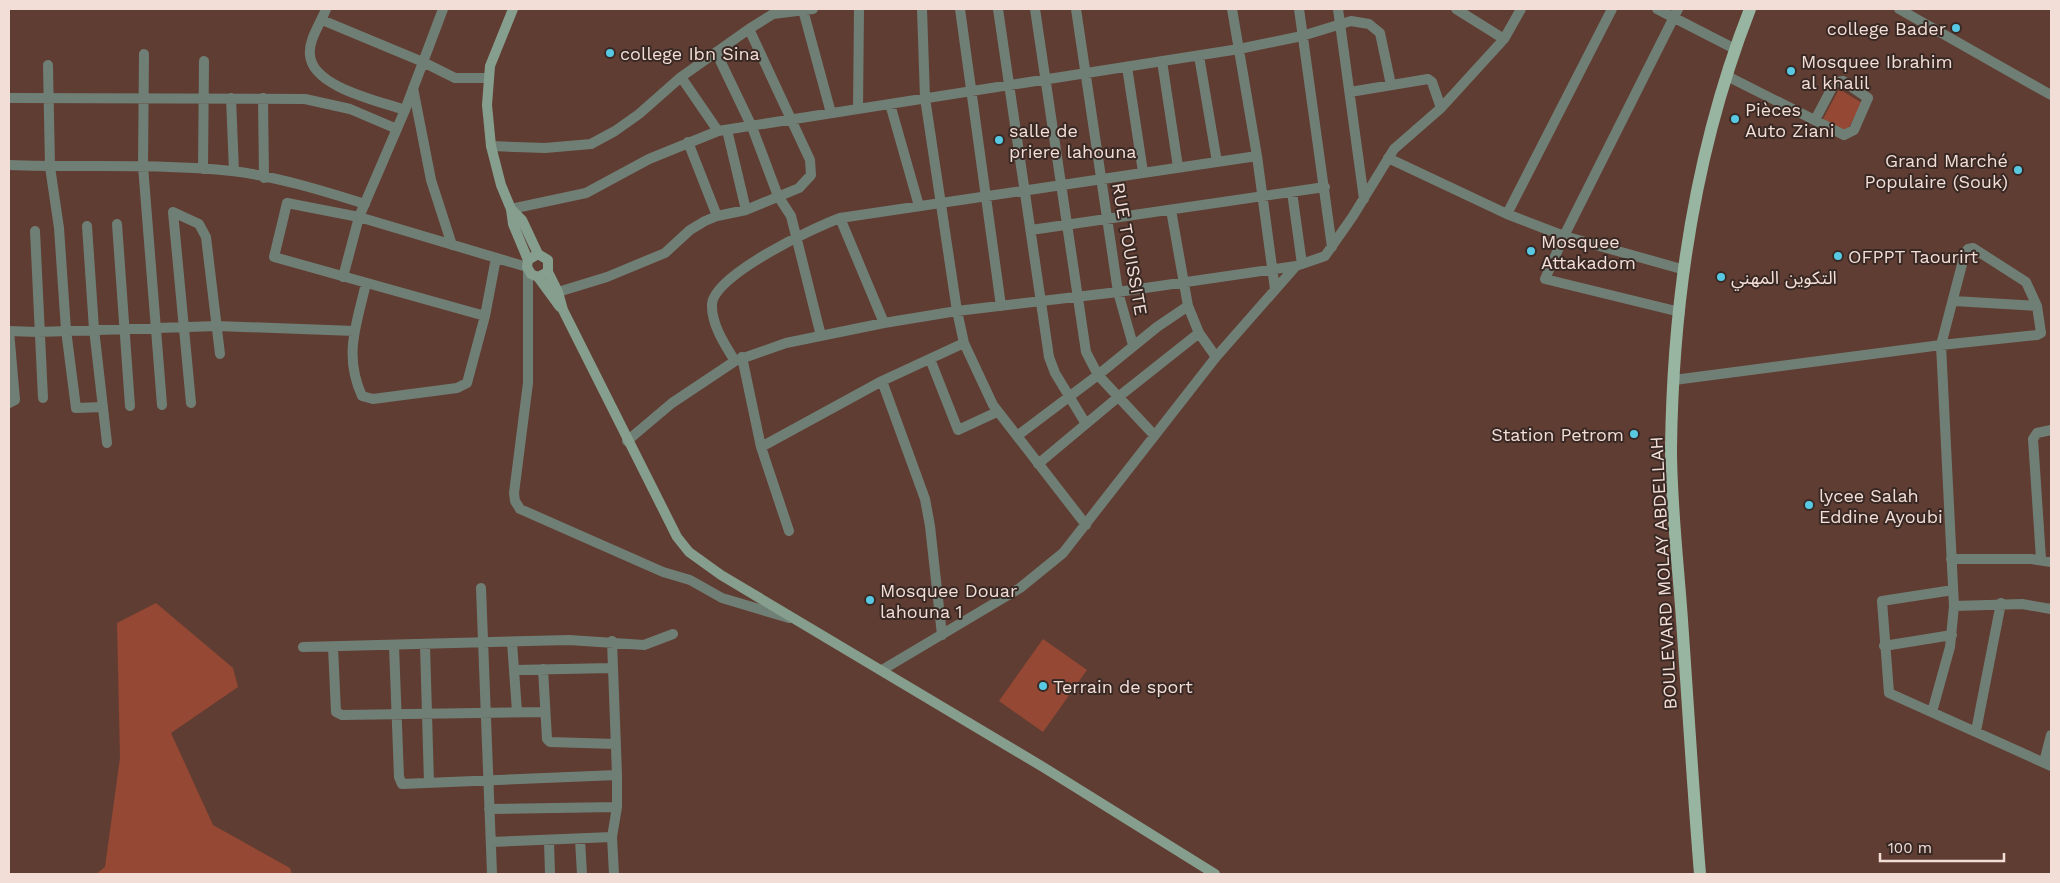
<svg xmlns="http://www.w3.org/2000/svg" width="2060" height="883" viewBox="0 0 2060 883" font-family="'Work Sans','Noto Sans Arabic',sans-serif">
<rect width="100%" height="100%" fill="#603d33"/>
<path fill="#954834" d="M1839 89 1862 103 1847 131 1823 119Z
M156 603 233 668 238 687 171 733 213 825 290 868 292 874H96L105 867 120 758 117 623Z
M1043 639 1087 670 1043 732 999 701Z"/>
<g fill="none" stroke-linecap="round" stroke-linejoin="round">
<path stroke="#707f75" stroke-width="10" d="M326 9C321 23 308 40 310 55 312 87 379 101 405 110
M922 9 925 98 957 311 964 343 993 405 1086 525
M960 9 1001 306
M998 9 1049 357 1055 373 1086 424
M1035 9 1086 352 1098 375 1154 435
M1076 9 1118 292 1133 345
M1232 9 1257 156 1275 289
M1299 9 1332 247
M1338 9 1364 199
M1456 9 1504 39
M1657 9 1735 49
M1678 9 1564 236 1545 279 1680 312
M1899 9 2051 95
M803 10 831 113
M322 20 423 62 455 78H488
M716 52 752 127 778 196 791 216 821 336
M144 54 143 166 162 405
M1199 56 1217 162
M1162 61 1178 167
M48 65 50 167 59 228 66 330 76 408 103 407
M1127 67 1143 172
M1727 76 1844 135 1854 130 1868 98 1843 81 1835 82 1815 120
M681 77 718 131
M413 88 431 180 452 245
M1350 92 1428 79 1432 82 1441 108
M9 98 305 99 350 109 397 129
M231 98 234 171
M263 98 264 178
M890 104 919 206
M858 109 859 9
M727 130 746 210
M688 142 717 216
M491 146 545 148 591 144 615 131 639 114 681 77 749 29 773 14 813 9
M1388 158 1507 214 1564 236 1685 270
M9 165C83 168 158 163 232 171 275 176 324 191 365 204
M203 169 204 61
M1292 192 1302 264
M511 209 586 193 649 159 718 131 1239 49 1302 36 1351 21 1369 24 1380 33 1391 85
M1171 210 1188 306 1199 333 1216 357
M1507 214 1612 9
M840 218 884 323
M117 224 130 406
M87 226 94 329 107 443
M1031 230 1325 187
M35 231 43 398
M528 271V383L514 493 515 501 520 509 663 572 690 580 722 598 789 618
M343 277 359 217 405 110 443 9
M366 283C357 324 343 354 362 396L373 399 457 388 467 383 485 316 496 258
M558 292 607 277 665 253 690 230 705 221 717 216 746 210 799 188 811 175 810 160 749 29
M1954 301 2037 306
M485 316 274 257 287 203 359 217 527 267
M9 331 38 332 217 326 355 331
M9 331 15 400 9 403
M742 357 761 447 789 531
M930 359 958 430 997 412
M735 361C725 345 711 324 712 304 714 275 813 228 840 218L1257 156
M1674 380 1941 345 2037 335 2041 333 2037 306 2026 282 1973 248 1968 249 1965 253 1941 345 1954 606 1950 647 1932 712
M882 381 925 499 930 526 942 635
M191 403 173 212 199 224 206 237 220 354
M1017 436 1098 375 1157 327 1188 306
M627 441 672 403 735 361 786 343 884 323 957 311 1118 292 1296 266 1325 256 1353 216 1394 149 1441 108 1504 39 1521 9
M761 447 882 381 964 343
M1038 464 1117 398 1199 333
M1951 559H2031L2051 562
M2041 559 2033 439 2037 433 2051 430
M481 588 492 874
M1953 590 1882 601 1889 693 2051 766
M1954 606 2022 604 2051 609
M612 641 617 775
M512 642 517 712
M425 645 429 783
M394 646 399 777 402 784 617 775V807L612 837 614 874
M1884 646 1952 635
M303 647 569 640 644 645 673 634
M333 647 336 712 342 715 545 712
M543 669 547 739 550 742 616 744
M514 670 613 668
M882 670 1020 588 1063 553 1216 357 1296 266
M1976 731 2001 603
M2044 762 2051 735
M489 809 617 807
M580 840 582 874
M549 841 550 874
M491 842 612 837"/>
<path stroke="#869e8e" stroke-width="10" d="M513 9 490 66 487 105 491 146 501 185 511 209 513 224 528 260
M511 209 522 220 538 254 548 260V272L538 277 531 274 527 267 528 260 538 254
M548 272 558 292 563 310 677 537 689 552 721 575 1043 767 1215 874
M538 277 560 307"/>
<path stroke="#97b5a1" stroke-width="12" d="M1700 874C1693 789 1688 705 1682 620 1678 563 1671 505 1671 448 1673 300 1696 147 1750 9"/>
</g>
<g fill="#58c9e3" stroke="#392924" stroke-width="2">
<circle cx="1956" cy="28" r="5"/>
<circle cx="610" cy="53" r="5"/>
<circle cx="1791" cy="71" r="5"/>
<circle cx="1735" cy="119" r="5"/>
<circle cx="999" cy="140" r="5"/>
<circle cx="2018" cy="170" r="5"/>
<circle cx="1531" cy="251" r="5"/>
<circle cx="1838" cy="256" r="5"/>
<circle cx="1721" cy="277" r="5"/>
<circle cx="1634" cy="434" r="5"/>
<circle cx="1809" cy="505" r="5"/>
<circle cx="870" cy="600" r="5"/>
<circle cx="1043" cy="686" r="5"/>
</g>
<g text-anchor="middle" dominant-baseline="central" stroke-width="4" stroke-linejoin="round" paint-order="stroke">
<g font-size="18" fill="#f3ddd7" stroke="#392924" text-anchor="start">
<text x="1946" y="28" text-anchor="end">college Bader</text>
<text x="620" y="53">college Ibn Sina</text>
<text x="1801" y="61">Mosquee Ibrahim<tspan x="1801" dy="21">al khalil</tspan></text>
<text x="1745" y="109">Pièces<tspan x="1745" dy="21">Auto Ziani</tspan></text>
<text x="1009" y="130">salle de<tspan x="1009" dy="21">priere lahouna</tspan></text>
<text x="2008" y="160" text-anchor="end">Grand Marché<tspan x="2008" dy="21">Populaire (Souk)</tspan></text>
<text x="1541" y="241">Mosquee<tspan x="1541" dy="21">Attakadom</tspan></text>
<text x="1848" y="256">OFPPT Taourirt</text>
<text x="1731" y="277">التكوين المهني</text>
<text x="1624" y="434" text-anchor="end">Station Petrom</text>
<text x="1819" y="495">lycee Salah<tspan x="1819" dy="21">Eddine Ayoubi</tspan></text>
<text x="880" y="590">Mosquee Douar<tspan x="880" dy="21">lahouna 1</tspan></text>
<text x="1053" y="686">Terrain de sport</text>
</g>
<g font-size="18" fill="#f3ddd7" stroke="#392924">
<text transform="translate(1130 249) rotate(80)">RUE TOUISSITE</text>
<text transform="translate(1663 573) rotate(-93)">BOULEVARD MOLAY ABDELLAH</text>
</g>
</g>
<rect width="2060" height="883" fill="none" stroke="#f3ddd7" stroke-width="20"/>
<path d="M1880 853v8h124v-8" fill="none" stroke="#f3ddd7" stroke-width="2.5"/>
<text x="1888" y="853" font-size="15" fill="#f3ddd7" stroke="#392924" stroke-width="4" paint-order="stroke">100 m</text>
</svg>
